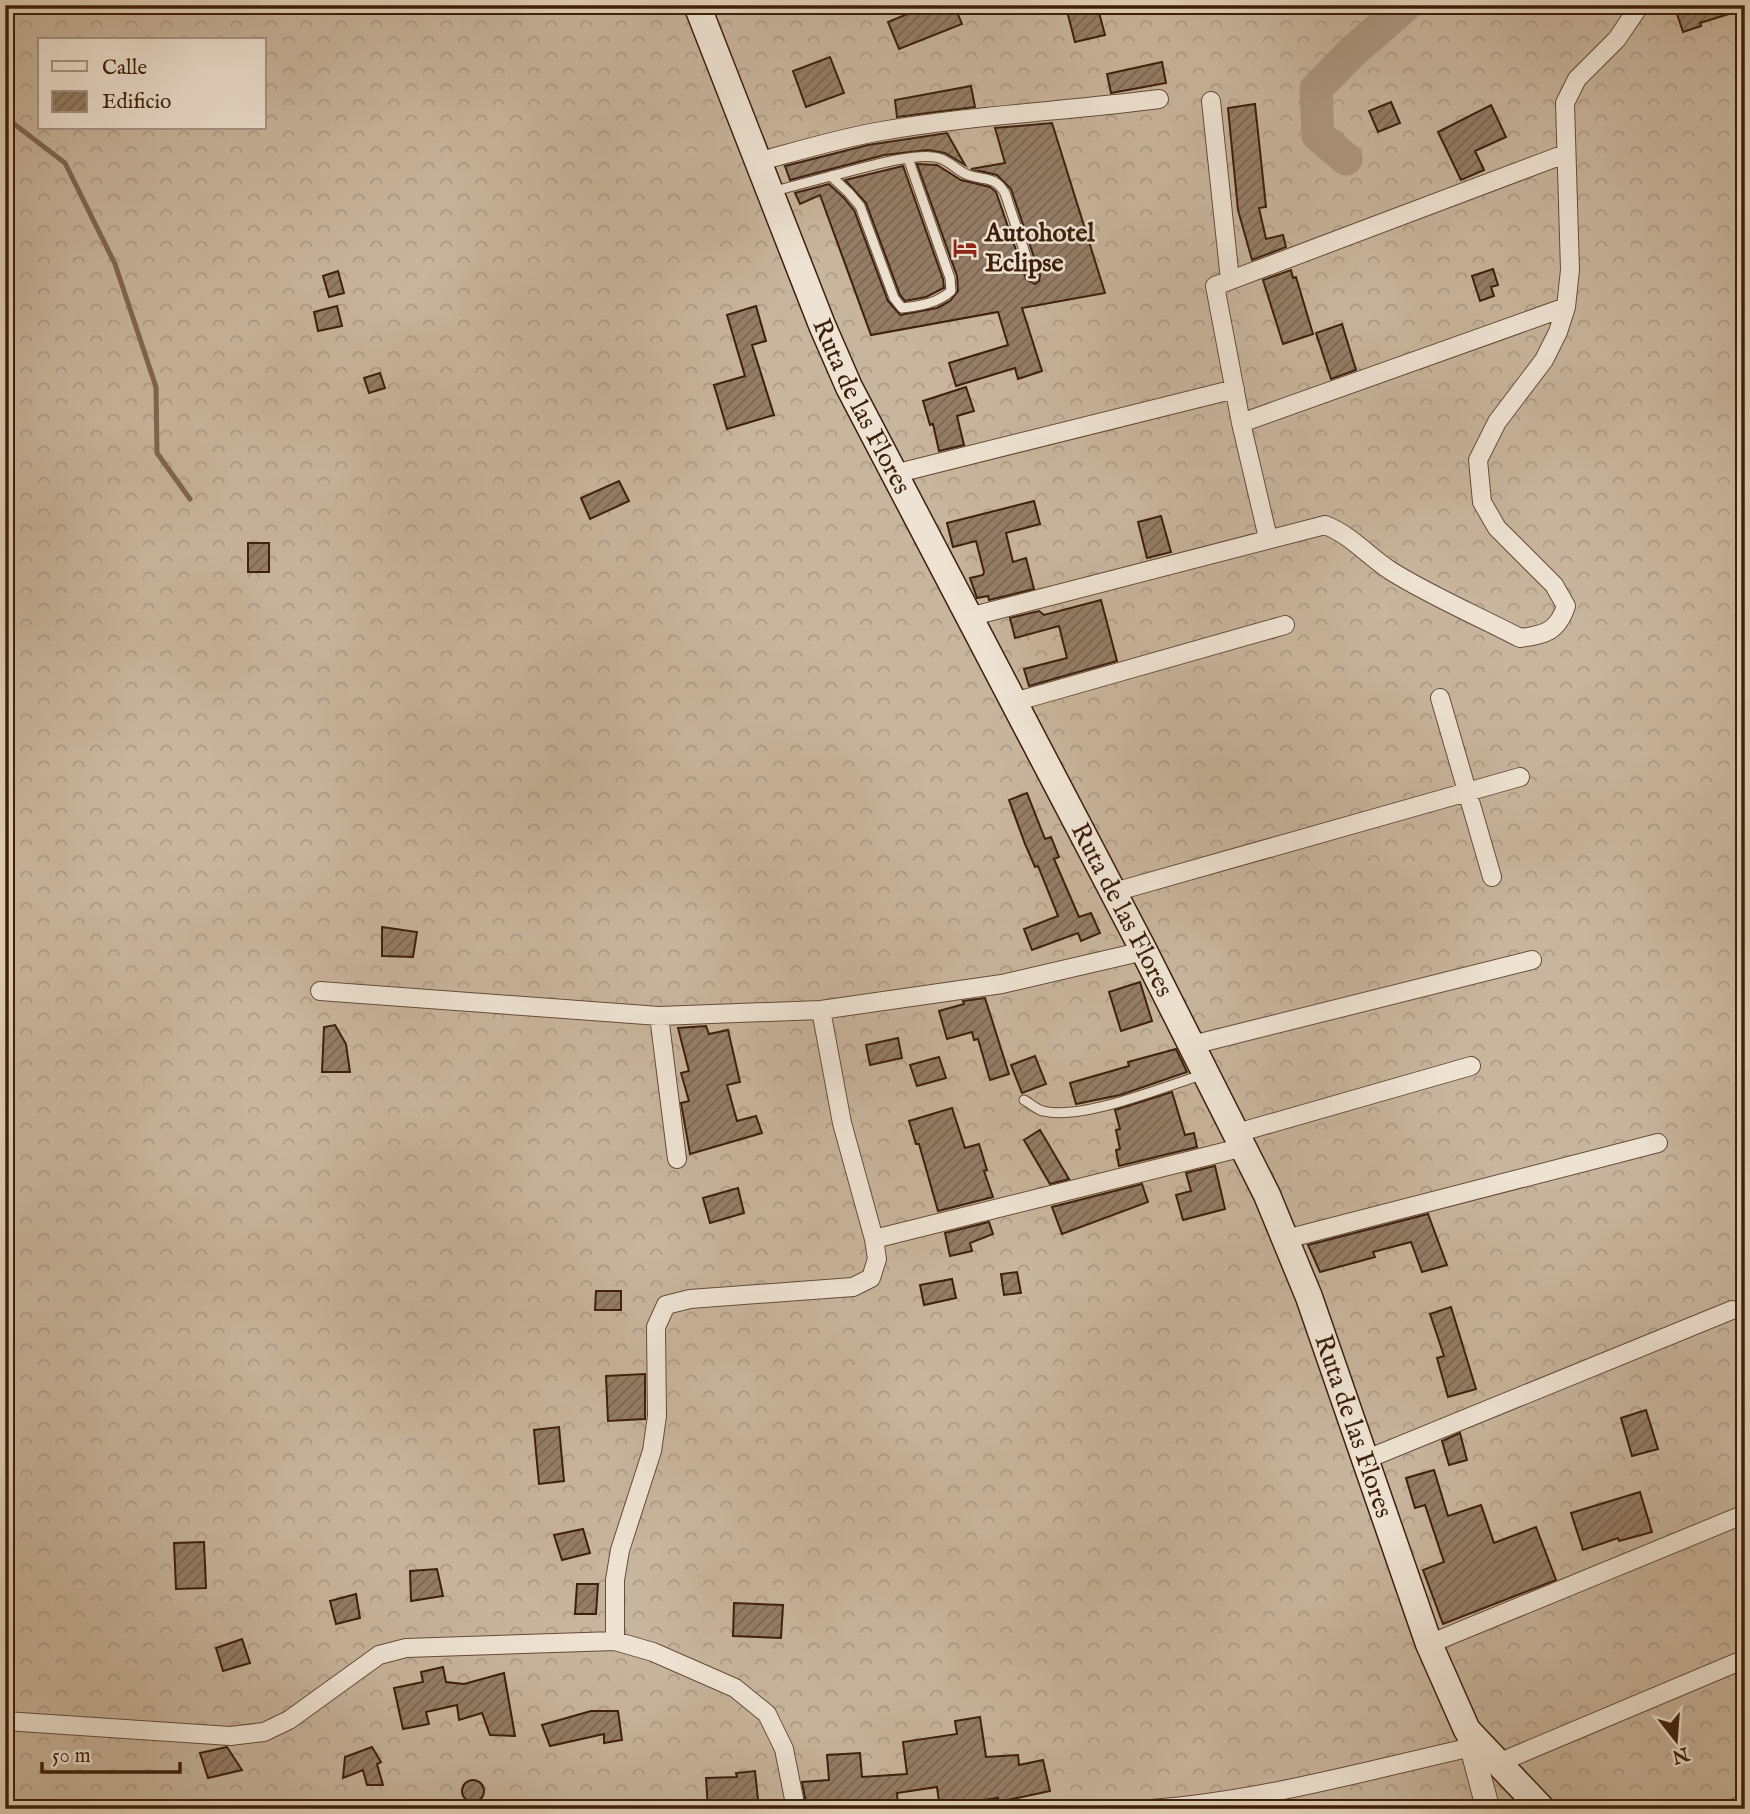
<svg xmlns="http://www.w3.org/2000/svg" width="1750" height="1814" viewBox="0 0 1750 1814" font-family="'IM FELL English',serif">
<defs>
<pattern id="forest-crowns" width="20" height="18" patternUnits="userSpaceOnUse" patternTransform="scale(1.75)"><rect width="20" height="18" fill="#c8b59d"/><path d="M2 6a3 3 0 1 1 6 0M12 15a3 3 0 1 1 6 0" fill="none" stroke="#ad9b86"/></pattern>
<pattern id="building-hatch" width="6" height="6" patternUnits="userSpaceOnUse" patternTransform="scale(1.75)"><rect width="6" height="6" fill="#947d67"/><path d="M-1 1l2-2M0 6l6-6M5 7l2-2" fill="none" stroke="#7a6653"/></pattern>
</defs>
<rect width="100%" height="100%" fill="#e5d4bb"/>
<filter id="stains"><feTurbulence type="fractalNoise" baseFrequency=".00286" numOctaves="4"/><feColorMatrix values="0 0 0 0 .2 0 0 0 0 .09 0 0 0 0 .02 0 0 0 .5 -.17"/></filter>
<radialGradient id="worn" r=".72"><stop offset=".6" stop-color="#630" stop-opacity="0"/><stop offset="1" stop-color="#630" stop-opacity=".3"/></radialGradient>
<path fill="url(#forest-crowns)" stroke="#826a54" stroke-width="2" fill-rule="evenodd" d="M5 5H1745V1809H5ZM40 40H264V128H40Z"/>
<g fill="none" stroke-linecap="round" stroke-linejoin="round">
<path stroke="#806652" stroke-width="5" d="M5 117 65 163 115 264 156 387 157 453 190 499"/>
<path stroke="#ac9680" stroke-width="33" d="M1346 159 1318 135 1316 89 1351 53 1406 5"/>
</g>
<path fill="url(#building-hatch)" stroke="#3d1f0c" stroke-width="2" d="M929 5H954L962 24 899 49 888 22Z
M1088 5H1097L1105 35 1075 42 1067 11Z
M1674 5H1745V9L1700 23 1701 26 1683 32Z
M830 57 844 93 806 107 793 71Z
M1162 62 1166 83 1111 93 1107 74Z
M971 86 975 107 897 117 895 100Z
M1391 102 1400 123 1378 132 1369 111Z
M1255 104 1266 207 1259 208 1266 239 1283 235 1286 247 1252 260 1238 210 1228 108Z
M1491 105 1506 137 1475 151 1484 170 1461 180 1438 132Z
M1052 123 1105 293 1022 308 1042 371 1018 379 1015 368 956 386 949 363 1008 345 998 312 871 335 820 195 800 204 795 193 829 184 844 198 854 210 888 301 900 315 937 308 950 301 958 291 957 276 917 164 937 165 961 180 990 187 996 192 1026 279 1035 284 1039 281 1040 275 1011 189 997 175 971 169 1005 163 995 128Z
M947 133 965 165 945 153 928 150 884 155 790 180 785 166 868 145Z
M903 166 943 279 944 288 926 297 905 301 900 295 866 203 845 180Z
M1493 269 1498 285 1491 287 1494 296 1480 301 1472 276Z
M1291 270 1293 278 1296 277 1313 334 1283 344 1263 280Z
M338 271 344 293 329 297 323 276Z
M337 306 342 326 318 331 314 312Z
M756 306 766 341 752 345 774 415 727 429 714 385 745 376 727 315Z
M1342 324 1356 370 1331 379 1316 333Z
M380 373 385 388 369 393 364 378Z
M966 387 974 411 957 416 964 445 939 451 933 424 930 425 923 401Z
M619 481 629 501 590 519 581 498Z
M1034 501 1040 524 1006 533 1013 562 1026 558 1034 589 989 600 988 596 977 598 970 578 983 575 984 572 976 541 953 547 947 523Z
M1161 516 1171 552 1147 558 1138 522Z
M248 543H269V572H248Z
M1101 600 1117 661 1029 686 1024 669 1067 658 1059 626 1015 638 1010 618 1039 611 1044 615Z
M1027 793 1045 839 1051 837 1059 857 1054 859 1079 917 1091 913 1100 933 1081 941 1078 933 1032 950 1024 929 1058 916 1038 866 1035 867 1025 844 1009 800Z
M382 927 417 932 413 957 382 956Z
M1140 982 1152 1021 1121 1031 1109 992Z
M985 998 1009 1074 990 1080 978 1039 974 1040 972 1032 947 1039 939 1011 964 1004 963 1001Z
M335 1025 346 1044 350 1072H322L324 1027Z
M706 1026 709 1034 728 1030 740 1082 727 1085 737 1121 756 1116 762 1133 690 1154 681 1103 689 1101 681 1073 689 1071 678 1028Z
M898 1038 902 1058 870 1065 866 1045Z
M1176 1049 1187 1072 1120 1095 1076 1104 1070 1083 1129 1066 1128 1062Z
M1035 1056 1046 1084 1022 1093 1011 1065Z
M939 1057 946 1078 917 1086 910 1065Z
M1172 1092 1185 1135 1194 1133 1197 1147 1119 1166 1116 1150 1120 1149 1116 1130 1120 1129 1115 1110Z
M952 1108 965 1148 979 1144 987 1170 984 1171 993 1197 938 1211 919 1144H916L909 1121Z
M1040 1130 1069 1179 1050 1184 1024 1140Z
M1215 1166 1225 1209 1183 1220 1176 1195 1191 1191 1186 1173Z
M1142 1184 1148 1202 1062 1234 1052 1207Z
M738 1188 744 1213 710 1223 703 1198Z
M1428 1214 1447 1265 1422 1272 1411 1242 1373 1252 1375 1257 1320 1272 1308 1245Z
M989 1222 993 1234 970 1243 972 1251 950 1256 945 1233Z
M1017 1272 1021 1293 1004 1295 1001 1274Z
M952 1279 956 1298 924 1305 920 1285Z
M596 1291H621V1310H595Z
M1451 1307 1476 1389 1448 1397 1437 1358 1444 1356 1430 1314Z
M645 1374V1419L608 1421 606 1376Z
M1646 1410 1658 1449 1632 1456 1621 1418Z
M559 1427 564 1481 539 1484 534 1430Z
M1460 1433 1467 1460 1449 1465 1442 1441Z
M1434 1470 1448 1516 1481 1505 1494 1543 1536 1527 1556 1580 1443 1624 1423 1570 1444 1562 1425 1505 1415 1508 1406 1478Z
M1640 1492 1652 1532 1619 1541 1618 1538 1583 1550 1571 1513Z
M583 1529 590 1553 562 1560 554 1535Z
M204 1542 206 1588 176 1589 174 1543Z
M437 1569 443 1596 411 1601 410 1571Z
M577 1584H598L596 1614H575Z
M356 1594 360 1618 336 1624 330 1601Z
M734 1603 783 1605 781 1638 733 1636Z
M242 1639 250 1663 223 1671 216 1648Z
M443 1667 446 1682 464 1684 504 1673 515 1736 490 1735 482 1713 459 1720 457 1705 426 1712 429 1724 403 1729 394 1688 423 1682 421 1672Z
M591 1711H618L622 1740 604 1743V1734L550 1746 542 1725Z
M980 1717 986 1757 1018 1755 1019 1765 1043 1760 1050 1791 998 1802V1798L961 1803 962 1809H940L937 1787 897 1793 898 1806 871 1809 870 1800 828 1803 829 1809H807L802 1782 829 1780 827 1755 860 1753 862 1777 907 1774 903 1742 957 1734 955 1721Z
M227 1747 242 1770 208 1778 200 1753Z
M372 1747 381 1762 377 1764 383 1785H367L363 1770 343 1778 345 1757Z
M755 1771 759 1809H708L706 1778 737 1777 736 1773Z
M462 1791a11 11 0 1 1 22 0a11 11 0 1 1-22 0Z"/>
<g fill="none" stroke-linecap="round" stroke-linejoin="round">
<g stroke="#674c38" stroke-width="11">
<path id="service" d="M831 176C857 170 915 151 939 158 950 161 957 171 968 175 985 181 994 175 1005 193L1033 277
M771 192 831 176 849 193 860 206 894 298 902 308C920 306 938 303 951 291L950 278 908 158
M1024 1100C1030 1103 1037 1110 1043 1111 1082 1121 1162 1087 1202 1075"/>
</g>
<g stroke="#674c38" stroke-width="20">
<path id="minor" d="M1211 101 1230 280
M757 162C798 151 840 138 882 131 973 115 1067 111 1159 99
M1241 423 1215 286 1565 154
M894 474 1235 389
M1268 538 1241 423 1566 307
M969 617 1325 525C1351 535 1368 556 1391 571 1431 596 1478 616 1520 638 1545 635 1558 631 1566 606L1554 585 1497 528 1482 502 1478 460 1497 422 1544 360 1558 332 1566 307 1570 270 1565 103 1577 79 1617 39 1640 5
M1440 698 1492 877
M1014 702 1285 625
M1114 892 1520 777
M320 991 659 1016 821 1010 1002 984 1144 951
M659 1016 677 1159
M1192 1045 1532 960
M1237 1133 1471 1066
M874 1239 1244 1147
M1286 1239 1658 1143
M1367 1459 1732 1310
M615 1641V1580L620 1550 652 1451 657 1416 656 1327 666 1305 690 1299 853 1287 871 1278 877 1259 874 1239 842 1123 821 1010
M1429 1644 1745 1514
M5 1721 230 1736 264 1732 289 1720 379 1655 406 1648 615 1641 653 1652 735 1688 767 1714 784 1749 796 1809
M1498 1763 1745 1659
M1151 1809C1259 1801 1366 1771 1472 1747
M1732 1809 1745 1804"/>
</g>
<g stroke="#674c38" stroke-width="25">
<path id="tertiary" d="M1467 1730 1488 1809"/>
</g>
<g stroke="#3d1f0c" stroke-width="29">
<g id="secondary">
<path id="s1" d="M697 5 822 325 849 387 1144 951 1267 1195 1309 1297 1429 1644 1467 1730 1542 1809"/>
</g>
</g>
<use href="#service" stroke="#eee3d3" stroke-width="9"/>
<use href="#minor" stroke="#eee3d3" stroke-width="18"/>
<use href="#tertiary" stroke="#eee3d3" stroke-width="23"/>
<use href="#secondary" stroke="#eee3d3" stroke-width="26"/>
</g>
<defs>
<g id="hotel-bare" transform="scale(1.89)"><path d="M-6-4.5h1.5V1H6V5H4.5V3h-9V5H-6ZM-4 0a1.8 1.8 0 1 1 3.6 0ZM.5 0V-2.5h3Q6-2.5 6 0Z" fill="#8f2418" stroke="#eee3d3" stroke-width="2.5" paint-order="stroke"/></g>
</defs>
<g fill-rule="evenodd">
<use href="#hotel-bare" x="965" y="248"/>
</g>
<g text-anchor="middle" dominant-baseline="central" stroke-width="5" stroke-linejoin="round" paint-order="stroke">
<g font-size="26" font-weight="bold" fill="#3d1f0c" stroke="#eee3d3" text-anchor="start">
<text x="985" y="233">Autohotel<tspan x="985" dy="30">Eclipse</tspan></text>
</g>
<g font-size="26" fill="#3d1f0c" stroke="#eee3d3">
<text stroke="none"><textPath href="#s1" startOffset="434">Ruta de las Flores</textPath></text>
<text stroke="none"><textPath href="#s1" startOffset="1001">Ruta de las Flores</textPath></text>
<text stroke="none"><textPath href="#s1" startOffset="1568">Ruta de las Flores</textPath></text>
</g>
</g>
<rect width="1750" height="1814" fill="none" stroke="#e5d4bb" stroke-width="28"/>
<rect x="7" y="7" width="1736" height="1800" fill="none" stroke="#3d1f0c" stroke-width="3.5"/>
<rect x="14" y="14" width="1722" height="1786" fill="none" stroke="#3d1f0c" stroke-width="2"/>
<rect x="38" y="38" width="228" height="91" fill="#eee3d3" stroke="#a79583" stroke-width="2"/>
<rect x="52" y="61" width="35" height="10" fill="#eee3d3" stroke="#a79583" stroke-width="2"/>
<text x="102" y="74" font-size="21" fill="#3d1f0c">Calle</text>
<rect x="52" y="91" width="35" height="21" fill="url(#building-hatch)" stroke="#a79583" stroke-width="2"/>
<text x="102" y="108" font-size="21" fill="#3d1f0c">Edificio</text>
<g transform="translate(1676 1740) rotate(163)" stroke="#eee3d3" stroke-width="5" paint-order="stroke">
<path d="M0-5L12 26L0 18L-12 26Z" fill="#3d1f0c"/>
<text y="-10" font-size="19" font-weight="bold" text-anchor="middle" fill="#3d1f0c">N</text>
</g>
<path d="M42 1762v10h138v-10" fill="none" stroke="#3d1f0c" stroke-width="3.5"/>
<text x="52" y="1762" font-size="21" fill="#3d1f0c" stroke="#eee3d3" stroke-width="5" paint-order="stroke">50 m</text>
<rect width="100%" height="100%" filter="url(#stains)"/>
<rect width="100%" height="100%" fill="url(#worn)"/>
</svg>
